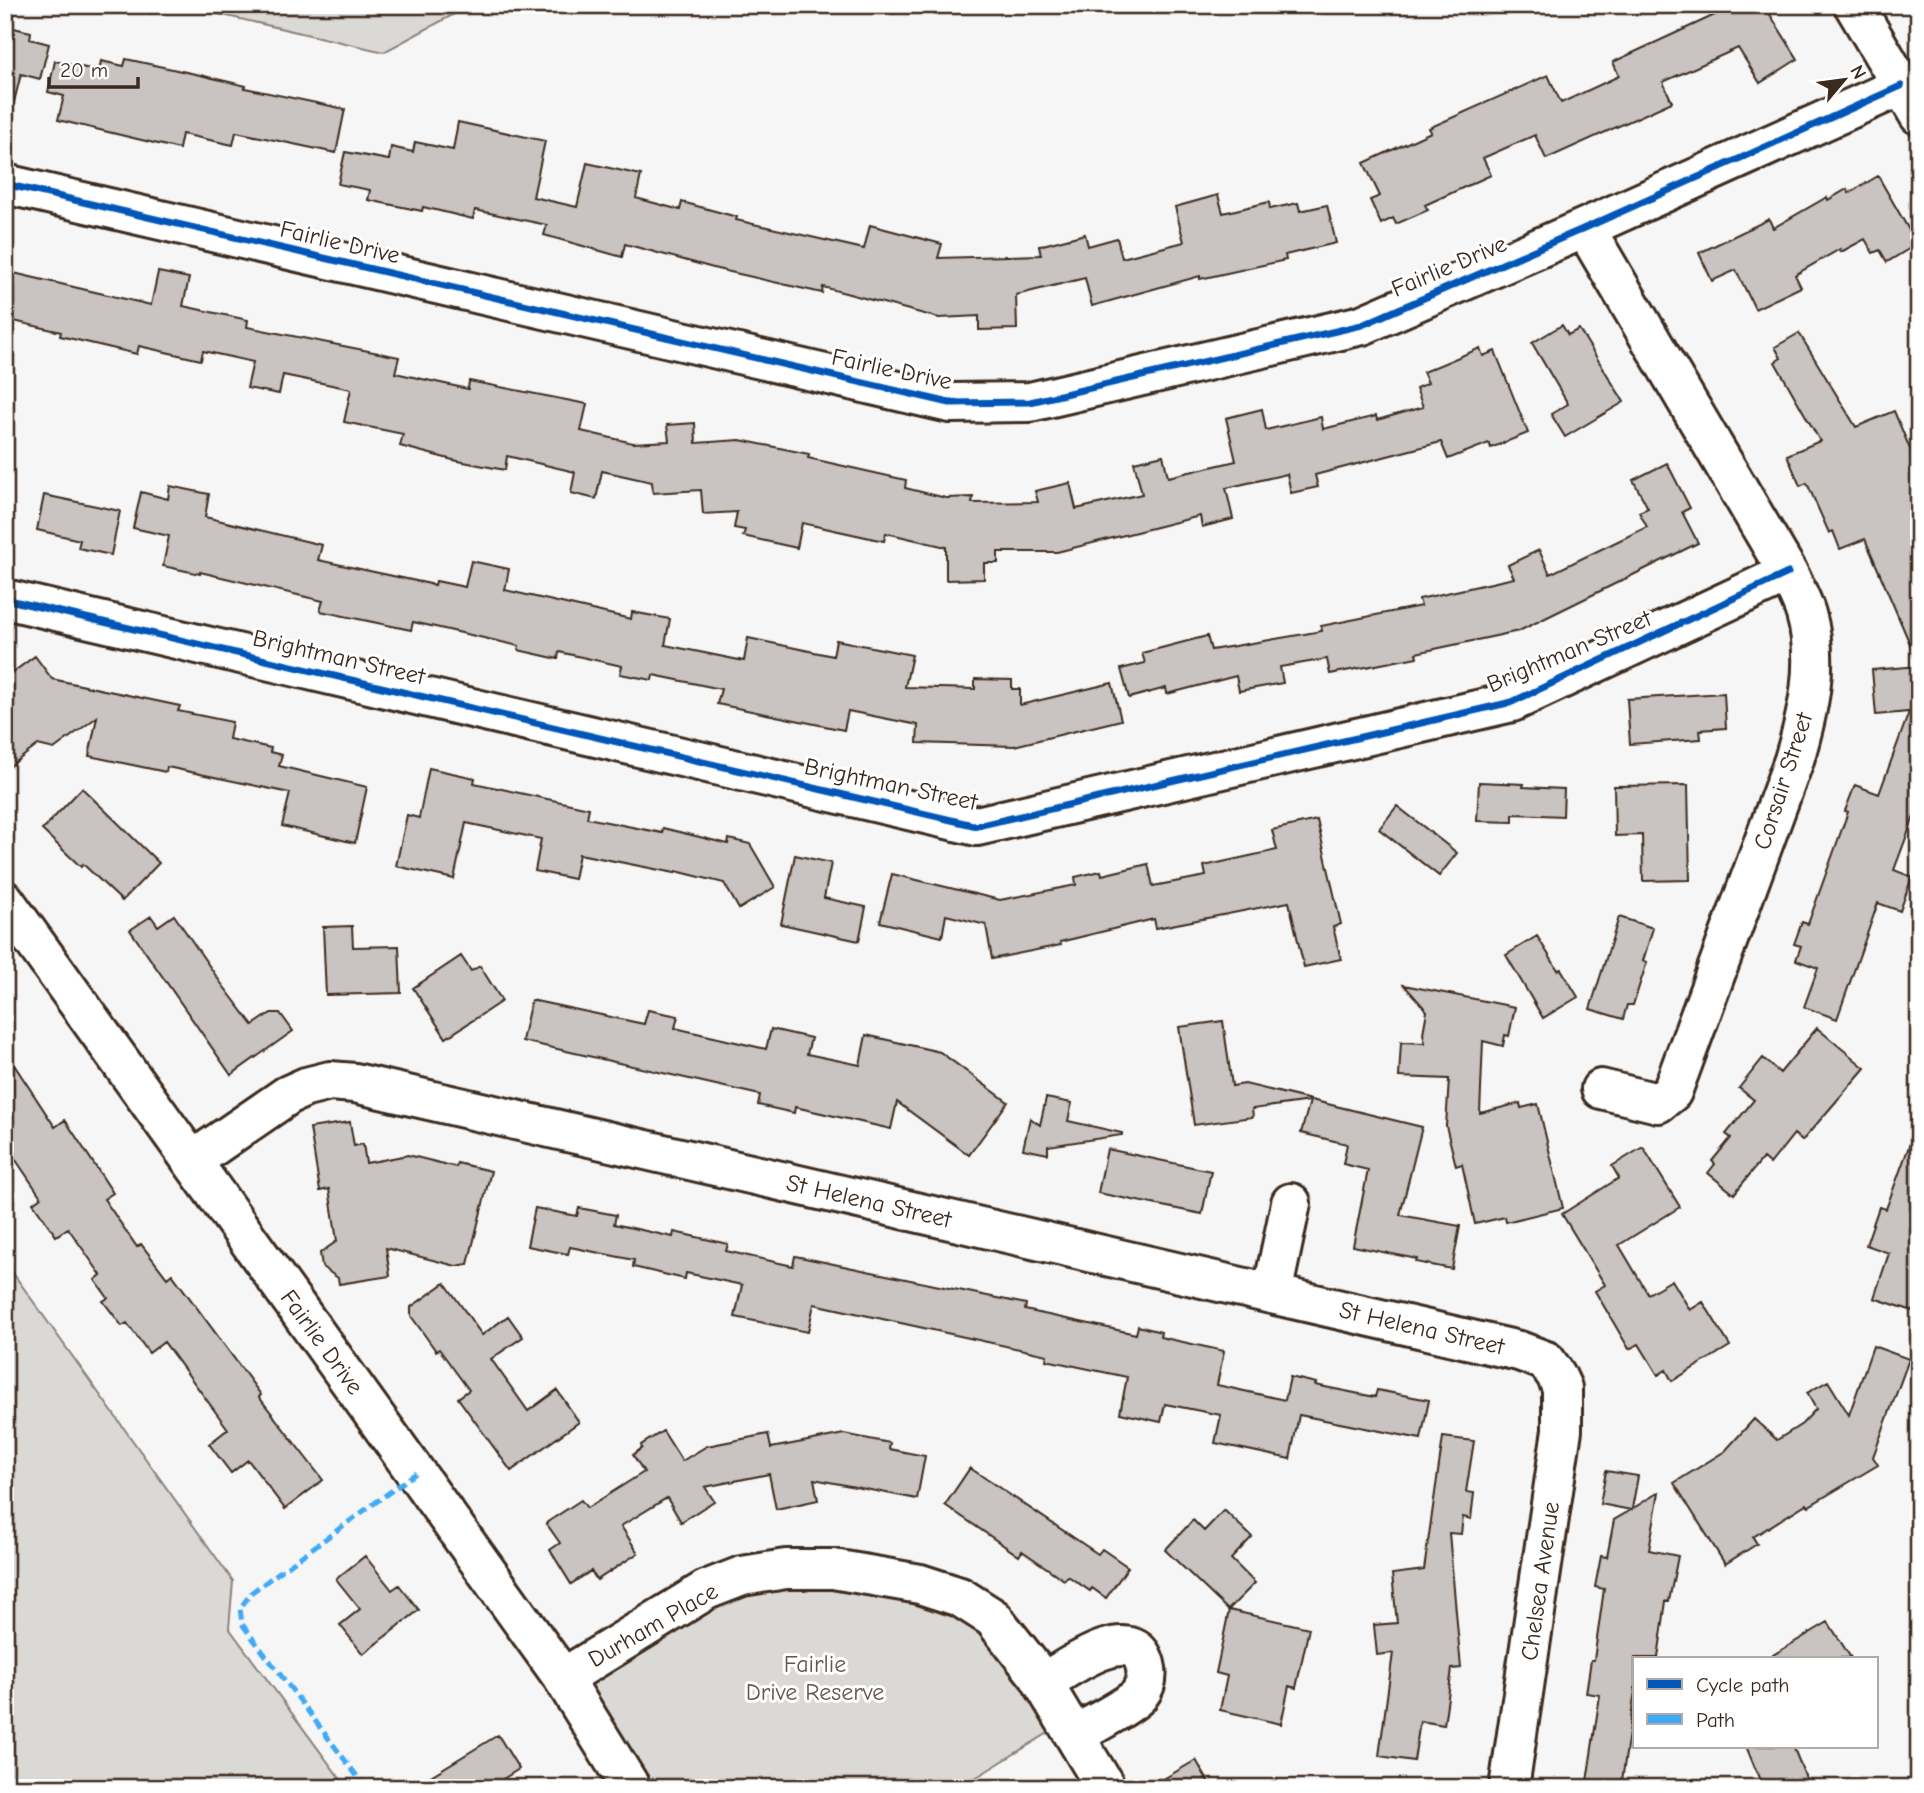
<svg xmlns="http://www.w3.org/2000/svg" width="1924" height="1793" viewBox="0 0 1924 1793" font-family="'Comic Neue',sans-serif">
<rect width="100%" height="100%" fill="#f7f6f6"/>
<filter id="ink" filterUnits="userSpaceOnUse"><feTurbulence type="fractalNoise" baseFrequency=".0143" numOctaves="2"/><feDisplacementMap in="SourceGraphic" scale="14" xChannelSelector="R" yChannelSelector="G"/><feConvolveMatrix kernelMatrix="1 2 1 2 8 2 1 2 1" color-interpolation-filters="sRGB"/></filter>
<g filter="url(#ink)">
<path fill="#dbd9d6" stroke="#8b827a" stroke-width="2" d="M179 5H471L384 52Z
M5 1262 233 1581 229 1628 347 1788H5Z
M742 1576 960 1597 1066 1722 959 1788H631L563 1678Z"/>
<path fill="#c9c3c1" stroke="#3b2a1e" stroke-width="2" d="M1712 5H1764L1798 59 1760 83 1738 48 1663 82 1672 102 1546 159 1535 135 1483 158 1491 175 1425 205 1428 210 1396 224 1393 218 1381 224 1370 200 1380 196 1364 163 1431 132 1429 128 1548 75 1561 103 1619 76 1613 62 1717 14Z
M5 26 31 32 30 39 49 44 40 79 21 74 14 102 5 101Z
M126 59 200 75 246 86 245 88 345 109 336 153 236 132 233 145 182 134 179 149 58 120 64 96 48 92 55 61 99 71 101 61 124 66Z
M458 122 545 141 533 197 577 207 587 163 641 175 636 198 680 210 682 202 737 217 736 220 864 249 870 225 942 244 938 258 1041 255 1039 246 1085 234 1088 246 1117 238 1122 258 1184 242 1175 207 1218 195 1223 213 1269 202 1270 209 1298 203 1300 211 1327 205 1336 243 1285 255 1286 260 1200 279V276L1092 306 1085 278 1016 295 1017 329 979 330V316L939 318 823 287 822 293 717 269 625 244 622 257 544 235 547 225 475 210 473 219 423 207 422 211 368 200 370 190 338 184 345 152 389 160 391 147 413 152 415 142 453 150Z
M1878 176 1917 244 1887 262 1880 250 1873 253 1865 239 1841 252 1840 249 1795 275 1801 287 1755 309 1736 270 1712 281 1699 253 1769 219 1773 228 1827 197 1828 200 1847 189 1849 193Z
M5 271 151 305 158 272 189 278 183 306 248 320 247 327 399 357 395 373 468 389 469 381 587 404 581 431 633 443 669 441 667 425 695 423 696 443 740 440 809 454 808 458 906 480 905 488 946 498 973 497 972 503 1038 502 1035 491 1070 483 1076 509 1142 494 1134 462 1163 455 1168 477 1236 461 1226 418 1262 409 1266 430 1321 417 1323 429 1376 416 1377 420 1423 407 1416 388 1428 383 1423 372 1480 348 1483 356 1495 351 1528 433 1491 448 1489 443 1448 459 1441 442 1315 475 1318 487 1291 493 1287 474 1226 488 1233 519 1202 527 1200 516 1057 552H998V563H984V579L946 580V547L886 533 884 541 802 523 797 548 743 536 745 530 734 528 737 512 703 514 701 490 653 493 652 482 602 471 596 499 571 493 575 472 507 456 505 470 453 460 400 446 403 434 344 422 351 389 283 375 279 394 247 388 253 362 203 351 201 360 139 346 137 354 60 336 61 332 5 319Z
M1562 325 1568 335 1579 329 1624 402 1565 437 1551 414 1568 404 1532 343Z
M1799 333 1856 427 1894 411 1919 470V516L1911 519 1919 538V665L1865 539 1840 549 1833 531 1829 533 1807 483 1800 486 1787 455 1820 441 1775 362 1781 358 1775 347Z
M1667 463 1690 508 1682 512 1698 543 1519 631 1416 653 1417 657 1330 674 1327 659 1280 667 1283 683 1239 691 1236 676 1167 694 1166 688 1129 698 1121 669 1145 663 1142 653 1207 636 1211 650 1322 631 1321 626 1421 606 1419 599 1514 578 1508 565 1539 550 1550 574 1647 527 1639 512 1648 508 1633 480Z
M170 486 209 494 205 517 322 545 318 560 435 585 436 581 465 587 471 561 509 569 505 590 631 619 632 612 670 619 665 645 744 661 748 638 833 656 836 640 912 655 905 687 975 689V679L1012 680V689H1020V705L1112 683 1121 720 1014 746 917 743 918 725 848 711 844 730 717 704 721 689 653 675 652 680 620 674 622 666 559 652 558 659 518 650 519 646 413 622 411 630 320 611 323 601 200 572V574L163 566 169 536 133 528 141 492 168 499Z
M44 495 120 511 111 555 78 548 80 540 37 530Z
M35 656 52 679 180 706 178 711 232 722 229 739 271 748 270 752 282 755 279 766 367 787 355 843 282 826 290 793 167 767 166 772 89 756 97 717 54 749 38 745 5 770V678Z
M1919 666V803L1894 870 1912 877 1900 911 1878 903 1837 1019 1804 1007 1818 968 1796 960 1801 946 1794 944 1802 922 1808 924 1848 812 1845 811 1855 785 1879 794 1909 712 1876 715 1872 670Z
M1724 693 1726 728 1700 730 1701 739 1630 744 1627 699Z
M429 768 475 778 474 783 589 808 587 818 662 833 663 828 728 844 729 839 750 844 775 887 739 909 724 883 676 871 675 873 579 854 574 879 535 871 541 839 466 823 454 879 396 866 407 815 419 818Z
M1479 782 1524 784 1523 787 1564 789 1563 816 1513 814V822L1477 821Z
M1688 785 1690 880 1643 881 1642 835 1615 836 1614 786Z
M82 788 159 863 122 901 83 864 81 867 42 830Z
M1397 806 1457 853 1439 876 1379 829Z
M1317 820 1341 924 1333 927 1341 959 1304 967 1289 902 1156 928 1154 919 1060 942 1061 945 992 959 986 925 946 915 942 937 880 922 892 874 1000 900 1076 885 1075 877 1101 871 1102 875 1148 864 1153 886 1206 876 1204 866 1277 850 1272 830Z
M795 855 831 863 824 898 866 907 859 941 781 924Z
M174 915 221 983 253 1025 271 1013H280L293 1031 231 1075 130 930 151 916 158 926Z
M1619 917 1653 928 1643 961 1647 962 1633 1005H1627L1623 1019 1590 1009Z
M352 926 353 947 399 946 401 993 326 995 323 927Z
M1537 936 1558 970 1561 969 1578 997 1543 1018 1506 955Z
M461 956 471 971 480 966 502 1001 446 1038 413 988Z
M1404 985 1515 1007 1509 1036 1505 1035 1503 1046 1483 1041 1480 1113 1520 1103 1521 1108 1538 1104 1563 1208 1506 1222 1505 1217 1475 1224 1462 1164 1456 1166 1446 1126 1449 1079 1399 1077 1401 1042 1425 1043 1423 1033 1427 1011Z
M531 1000 644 1024 648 1010 678 1016 675 1028 766 1049 771 1029 811 1038 807 1054 860 1065 866 1035 940 1052 1008 1102 969 1155 897 1102 891 1129 795 1107 794 1113 758 1105 760 1095 522 1041Z
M1223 1021 1232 1086 1245 1084 1422 1127 1400 1215 1460 1226 1452 1269 1416 1262 1417 1259 1353 1246 1368 1170 1343 1164 1347 1144 1301 1133 1310 1101 1252 1109 1253 1117 1194 1125 1179 1027Z
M1817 1028 1865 1068 1802 1141 1794 1134 1770 1164 1763 1158 1734 1194 1708 1173 1715 1164 1712 1161 1731 1138 1726 1134 1754 1100 1739 1088 1763 1058 1780 1073Z
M5 1051 55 1127 65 1120 113 1193 104 1199 137 1247 141 1244 167 1278 172 1274 261 1395 259 1397 323 1480 285 1509 248 1460 231 1473 209 1444 228 1429 164 1342 149 1353 127 1323 122 1326 103 1301 108 1298 95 1280 101 1275 68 1228 56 1236 33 1203 41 1197 5 1144Z
M1046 1098 1072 1103 1068 1121 1122 1133V1135L1048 1146V1154L1023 1149 1030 1118 1040 1125Z
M350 1122 354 1146 363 1144 366 1163 408 1155 456 1167 457 1163 491 1171 468 1264 456 1266 386 1248 390 1276 339 1284 338 1278 322 1267 320 1253 337 1241 329 1189 320 1191 310 1128Z
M1916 1127H1919V1313L1874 1298 1889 1253 1866 1245 1879 1207 1886 1209Z
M1643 1147 1680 1207 1619 1245 1648 1294 1672 1280 1690 1310 1703 1302 1730 1346 1672 1381 1666 1370 1658 1375 1639 1344 1629 1349 1595 1291 1605 1285 1562 1214 1619 1178 1612 1166Z
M1107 1149 1211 1171 1202 1214 1098 1193Z
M535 1208 577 1216 579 1208 616 1215 614 1224 673 1237 674 1232 728 1244 726 1251 793 1266 795 1256 1026 1304 1025 1310 1136 1334 1138 1326 1161 1332 1160 1337 1224 1351 1217 1385 1285 1400 1290 1377 1316 1383 1315 1385 1375 1397 1377 1390 1429 1400 1421 1439 1299 1415 1290 1459 1215 1443 1221 1415 1165 1404 1161 1422 1120 1413 1127 1377 1046 1360 1047 1355 814 1304 808 1332 735 1317 742 1285 686 1273 685 1279 633 1267 634 1260 570 1247 568 1254 527 1246Z
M445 1283 482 1335 508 1316 523 1337 491 1359 528 1411 557 1390 579 1422 511 1471 458 1398 469 1390 439 1349 436 1351 411 1316V1307Z
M1873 1346 1909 1359 1873 1457 1878 1465 1809 1506 1806 1504 1753 1537 1757 1544 1725 1564 1674 1483 1725 1451 1754 1419 1777 1440 1802 1424 1816 1409 1807 1393 1828 1381 1849 1415Z
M663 1431 682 1461 707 1446 768 1434 771 1448 844 1434 890 1443 889 1449 925 1456 917 1499 814 1479 818 1500 776 1509 769 1474 705 1487 714 1501 681 1522 667 1498 621 1526 638 1553 597 1580 591 1571 571 1584 550 1550 560 1543 546 1523 581 1500 587 1508 644 1472 633 1455 642 1448 641 1445Z
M1443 1437 1474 1441 1466 1492 1474 1493 1471 1519 1463 1517 1461 1534 1449 1533 1461 1668 1452 1669 1444 1725 1420 1721 1414 1761 1379 1756 1393 1653 1377 1655 1374 1625 1397 1623 1392 1574 1424 1570Z
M970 1468 1098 1554 1102 1549 1128 1567 1106 1598 1092 1588 1090 1591 1068 1576 1064 1580 1022 1551 1019 1556 945 1505Z
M1606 1471 1638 1476 1632 1509 1659 1492 1649 1550 1678 1556 1669 1601H1666L1658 1658H1635V1691L1621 1788H1586L1600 1695 1586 1693 1591 1660H1594L1604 1589 1595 1587 1601 1556 1607 1557 1614 1520 1631 1510 1600 1504Z
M1224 1510 1252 1537 1231 1559 1255 1583 1228 1610 1165 1550 1193 1520 1204 1531Z
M365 1556 392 1590 399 1585 419 1610 363 1654 340 1625 360 1609 336 1579Z
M1229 1610 1309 1628 1296 1688 1289 1686 1281 1724 1220 1710 1227 1676 1216 1673Z
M1828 1622 1851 1658H1768Z
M498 1735 519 1769 503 1779 508 1788H411Z
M1746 1746H1793L1810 1788H1763Z
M1196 1760 1212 1788H1148Z"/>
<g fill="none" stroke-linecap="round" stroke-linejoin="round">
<g stroke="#3b2a1e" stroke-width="44">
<path id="minor" d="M1854 5 1919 115
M5 184 950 403 1030 402 1362 325 1585 228 1901 86
M1585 228 1788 573C1794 586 1802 600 1806 614 1820 662 1808 713 1794 760L1672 1092 1658 1103 1601 1089
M5 599 977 826 1512 702 1788 573
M5 901 563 1678 631 1788
M192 1161 288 1095 306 1087 330 1081 355 1083 1519 1351 1546 1361 1556 1375 1562 1388V1430L1509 1788
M1272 1294 1291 1203
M563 1678 706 1590 742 1576 786 1569H833L920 1584 960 1597 993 1618 1038 1675 1106 1788
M1043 1683C1063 1671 1133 1619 1145 1664 1148 1675 1147 1685 1139 1695 1132 1704 1087 1728 1075 1735"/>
</g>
<use href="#minor" stroke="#fff" stroke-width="38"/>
<path stroke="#3fa9f5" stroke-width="5" stroke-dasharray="10 5" stroke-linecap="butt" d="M366 1788 242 1624 240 1608 252 1592 416 1473"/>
<g stroke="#fff" stroke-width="11">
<path id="cycleway" d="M5 184 950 403 1030 402 1362 325 1585 228 1901 86
M5 599 977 826 1512 702 1788 573"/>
</g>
<use href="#cycleway" stroke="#0057b8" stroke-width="7"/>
</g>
</g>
<g text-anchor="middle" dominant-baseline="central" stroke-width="6" stroke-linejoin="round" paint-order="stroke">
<g font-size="24" fill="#3b2a1e" stroke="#fff">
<text transform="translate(340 242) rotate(13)">Fairlie Drive</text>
<text transform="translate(1449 266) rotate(-23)">Fairlie Drive</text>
<text transform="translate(892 369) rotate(12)">Fairlie Drive</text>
<text transform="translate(1569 651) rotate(-23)">Brightman Street</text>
<text transform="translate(339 657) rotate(13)">Brightman Street</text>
<text transform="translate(1783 781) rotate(-72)">Corsair Street</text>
<text transform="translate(891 784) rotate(12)">Brightman Street</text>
<text transform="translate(869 1201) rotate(13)">St Helena Street</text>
<text transform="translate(1422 1328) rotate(13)">St Helena Street</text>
<text transform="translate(322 1342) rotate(54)">Fairlie Drive</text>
<text transform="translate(1540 1581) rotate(-82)">Chelsea Avenue</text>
<text transform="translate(653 1625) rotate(-30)">Durham Place</text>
</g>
<g font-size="24" fill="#63564c" stroke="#fff">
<text x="815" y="1664">Fairlie<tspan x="815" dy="28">Drive Reserve</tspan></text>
</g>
</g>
<rect width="1924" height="1793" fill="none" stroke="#fff" stroke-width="28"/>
<rect x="14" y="14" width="1896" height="1765" fill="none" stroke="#3b2a1e" stroke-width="2.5" filter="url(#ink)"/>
<rect x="1633" y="1657" width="245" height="91" fill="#ffffff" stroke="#b1aaa5" stroke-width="2"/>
<rect x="1647" y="1679" width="35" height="10" fill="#0057b8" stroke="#b1aaa5" stroke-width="2"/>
<text x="1696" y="1692" font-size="21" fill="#3b2a1e">Cycle path</text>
<rect x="1647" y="1714" width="35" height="10" fill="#3fa9f5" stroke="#b1aaa5" stroke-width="2"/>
<text x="1696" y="1727" font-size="21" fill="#3b2a1e">Path</text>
<g transform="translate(1844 80) rotate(61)" stroke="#ffffff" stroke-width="5" paint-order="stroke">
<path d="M0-5L12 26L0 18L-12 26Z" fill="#3b2a1e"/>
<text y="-10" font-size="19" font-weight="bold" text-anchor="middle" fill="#3b2a1e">N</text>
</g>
<path d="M49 77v10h89v-10" fill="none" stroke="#3b2a1e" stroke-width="3.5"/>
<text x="60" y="77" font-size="21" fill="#3b2a1e" stroke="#ffffff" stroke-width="5" paint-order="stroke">20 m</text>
</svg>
